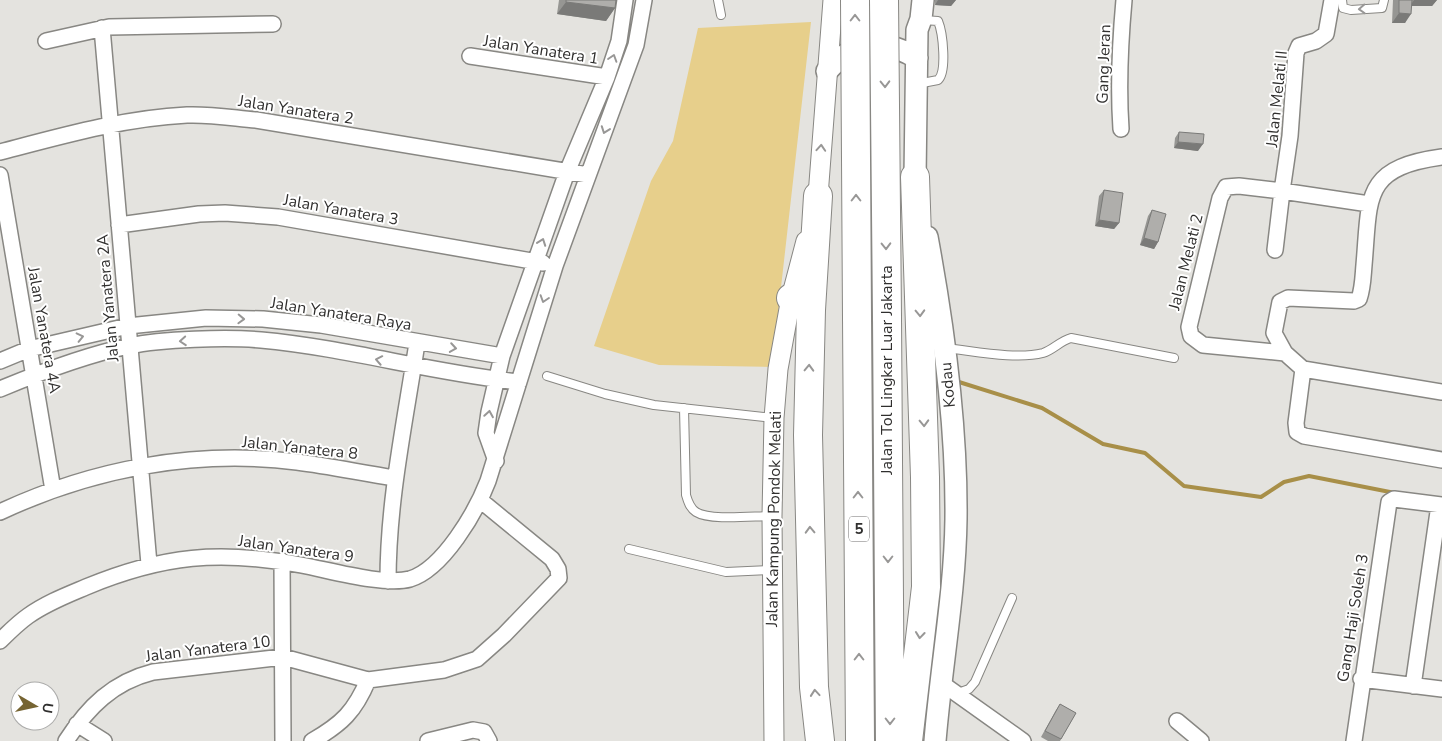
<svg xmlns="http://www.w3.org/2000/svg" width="1442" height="741" viewBox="0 0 1442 741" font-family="'Nunito Sans',sans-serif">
<rect width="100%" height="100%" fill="#e4e3df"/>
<path fill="#e7cf8b" d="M811 22 772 367 659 365 594 346 651 181 673 141 698 28Z"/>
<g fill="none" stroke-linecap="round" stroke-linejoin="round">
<path stroke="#a88f48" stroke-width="4" d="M959 382 1042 408 1103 444 1145 453 1184 486 1261 497 1284 482 1309 476 1395 493"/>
<g stroke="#888783" stroke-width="10">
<path id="service" d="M718 0 721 15
M1342 0 1343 8 1351 10 1382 8 1384 0
M917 84 938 80C947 72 943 33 938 21L923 20
M945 348C974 351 1016 360 1043 353 1053 350 1060 341 1071 338L1174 358
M547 376 605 394 654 405 774 418
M684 408 686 495C688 502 690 508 696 512 710 521 753 516 771 516
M629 549 726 572 772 570
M958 693 969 689 975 682 1012 598"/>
</g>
<g stroke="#888783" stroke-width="18">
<path id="minor" d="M102 28 149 564
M46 41 109 27 273 24
M470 56 607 77
M1121 129C1118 86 1120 44 1124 0
M0 152C61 136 124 118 187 115 210 114 233 118 256 120L588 175
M1442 157C1362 168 1370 197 1364 265 1363 276 1363 288 1359 299L1354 301 1288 298 1280 302 1274 333 1285 353 1303 369 1442 392
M0 175 53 490
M119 225 199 214 225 213 278 217 543 263
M1275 250 1282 191 1369 204
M1285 353 1203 345 1191 336 1189 327 1220 198 1226 187 1239 186 1282 191 1290 136 1296 53 1299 46 1316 41 1326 34 1332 0
M0 361 29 349 128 326 206 318 263 319 321 325 502 356
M1303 369 1296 423 1297 432 1304 436 1442 460
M0 389C41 372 85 355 129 346 162 339 227 337 261 340 348 348 432 373 519 382
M496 461 486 433 489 412 502 356 567 172 607 77 619 41 625 0
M0 512C92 469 195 449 297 462 329 466 362 473 395 478
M282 561 283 741
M388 581C388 500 405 422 417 343
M0 641C9 632 18 623 28 616 46 603 67 595 86 587 163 555 220 550 301 565 329 570 384 586 410 579 443 569 476 512 488 481L555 266 636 45 644 0
M1361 679 1442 689
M940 682 1023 741
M1413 686 1439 505
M1177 721 1201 741
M77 724 104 741
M66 741C88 707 113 682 153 672L283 657 368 680 444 670 477 659 504 635 559 578 558 569 552 559 480 500
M312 741C342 724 355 711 368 680
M428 741 473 730 484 732 489 741
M1354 741 1389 502 1394 499 1442 505"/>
</g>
<g stroke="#888783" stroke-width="21">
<path id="tertiary" d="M815 207 818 196 833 0
M774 741 772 516 774 418 778 369 791 298 806 241"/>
</g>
<g stroke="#888783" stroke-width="24">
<path id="secondary" d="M827 71C852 42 884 38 917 58
M918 192 915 177 917 30 921 19 923 0
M927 237C944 329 957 425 956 519 955 593 941 667 935 741"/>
</g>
<g stroke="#888783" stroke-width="30">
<path id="motorway" d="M791 298 807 304 811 310 808 435 814 687 820 741
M811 310 818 196
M857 317 860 741
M887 317 890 741
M908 741 926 587 925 477 915 177"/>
</g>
<use href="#service" stroke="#fff" stroke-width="8"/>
<use href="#minor" stroke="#fff" stroke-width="15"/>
<use href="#tertiary" stroke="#fff" stroke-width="19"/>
<use href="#secondary" stroke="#fff" stroke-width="21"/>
<use href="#motorway" stroke="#fff" stroke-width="28"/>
<g stroke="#888783" stroke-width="30" stroke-linecap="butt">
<path id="motorway-bridge" d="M855 0 857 317
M884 0 887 317"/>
</g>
<use href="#motorway-bridge" stroke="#fff" stroke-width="28"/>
</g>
<path fill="#969693" d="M559 0H616L615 8 606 21 557 14Z
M935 0H956L951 6 935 5Z
M1393 0H1437L1432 6H1412L1405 23H1392Z
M1179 132 1198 151 1174 148 1175 138Z
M1104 190 1119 223 1114 229 1095 226 1099 196Z
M1152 210 1158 242 1154 249 1140 245 1148 216Z
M1060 704 1076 713 1060 741H1048L1041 737 1056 710Z"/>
<path fill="#7a7a78" d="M938 0H956L951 6 935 5Z
M1414 0H1437L1432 6H1410Z
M566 2 615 8 606 21 557 14Z
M1399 13 1411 14 1405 23H1392Z
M1178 142 1203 144 1198 151 1174 148Z
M1099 220 1119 223 1114 229 1095 226Z
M1144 238 1158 242 1154 249 1140 245Z"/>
<path fill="#afaeab" stroke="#7a7a78" d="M566 0H616L615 8 566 2Z
M1399 0H1412L1411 14 1399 13Z
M1179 132 1204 134 1203 144 1178 142Z
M1104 190 1123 193 1119 223 1099 220Z
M1152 210 1166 214 1158 242 1144 238Z
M1060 704 1076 713 1061 739 1045 731Z"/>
<defs><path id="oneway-chevron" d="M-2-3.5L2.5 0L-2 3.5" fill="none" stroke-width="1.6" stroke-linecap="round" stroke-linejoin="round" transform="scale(1.25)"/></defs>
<g stroke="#989796">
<use href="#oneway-chevron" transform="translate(1362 9) rotate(177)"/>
<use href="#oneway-chevron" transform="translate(855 18) rotate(-90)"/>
<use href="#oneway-chevron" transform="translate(613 58) rotate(-72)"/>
<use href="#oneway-chevron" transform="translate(885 84) rotate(89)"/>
<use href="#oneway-chevron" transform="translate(605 130) rotate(110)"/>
<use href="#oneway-chevron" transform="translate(821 148) rotate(-86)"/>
<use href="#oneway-chevron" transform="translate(856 198) rotate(-90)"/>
<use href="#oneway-chevron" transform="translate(542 242) rotate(-70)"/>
<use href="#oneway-chevron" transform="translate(886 246) rotate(89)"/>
<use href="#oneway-chevron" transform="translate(544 299) rotate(108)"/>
<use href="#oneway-chevron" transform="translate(920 313) rotate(88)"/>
<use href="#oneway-chevron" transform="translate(241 319) rotate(2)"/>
<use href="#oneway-chevron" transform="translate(80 337) rotate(-13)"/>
<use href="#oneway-chevron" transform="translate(183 341) rotate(176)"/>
<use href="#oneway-chevron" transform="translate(453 348) rotate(9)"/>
<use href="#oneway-chevron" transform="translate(379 360) rotate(-169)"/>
<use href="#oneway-chevron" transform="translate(809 368) rotate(-88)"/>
<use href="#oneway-chevron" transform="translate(489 414) rotate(-81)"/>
<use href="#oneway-chevron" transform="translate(924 423) rotate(88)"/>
<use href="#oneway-chevron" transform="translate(858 495) rotate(-90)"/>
<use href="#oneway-chevron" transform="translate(810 530) rotate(-92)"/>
<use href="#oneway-chevron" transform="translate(888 559) rotate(90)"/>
<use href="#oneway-chevron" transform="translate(920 635) rotate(96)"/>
<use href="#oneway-chevron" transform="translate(859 657) rotate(-90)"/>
<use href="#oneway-chevron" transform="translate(815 693) rotate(-95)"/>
<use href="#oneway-chevron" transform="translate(890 721) rotate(90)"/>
</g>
<g text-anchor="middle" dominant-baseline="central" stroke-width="4" stroke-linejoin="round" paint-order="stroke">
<rect fill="#fff" stroke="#6e6d6d" stroke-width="1" x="849" y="516.5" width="20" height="25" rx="4"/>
<g font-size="15" font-weight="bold" fill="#302f2e">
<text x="859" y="529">5</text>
</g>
<g font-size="16" fill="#302f2e" stroke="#fff">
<text transform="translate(541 50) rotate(9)">Jalan Yanatera 1</text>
<text transform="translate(1104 64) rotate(-88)">Gang Jeran</text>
<text transform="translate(1277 99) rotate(-84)">Jalan Melati II</text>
<text transform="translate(296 110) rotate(9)">Jalan Yanatera 2</text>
<text transform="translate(341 210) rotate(10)">Jalan Yanatera 3</text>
<text transform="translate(1186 262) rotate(-76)">Jalan Melati 2</text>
<text transform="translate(108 298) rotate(-95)">Jalan Yanatera 2A</text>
<text transform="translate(341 314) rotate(9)">Jalan Yanatera Raya</text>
<text transform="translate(44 330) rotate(80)">Jalan Yanatera 4A</text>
<text transform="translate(887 370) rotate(-90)">Jalan Tol Lingkar Luar Jakarta</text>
<text transform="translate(948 385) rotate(-95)">Kodau</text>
<text transform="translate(300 448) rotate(6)">Jalan Yanatera 8</text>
<text transform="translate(774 519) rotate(-89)">Jalan Kampung Pondok Melati</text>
<text transform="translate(296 549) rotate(8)">Jalan Yanatera 9</text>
<text transform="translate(1353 618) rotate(-81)">Gang Haji Soleh 3</text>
<text transform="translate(208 649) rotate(-7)">Jalan Yanatera 10</text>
</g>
</g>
<g transform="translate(35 706) rotate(99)"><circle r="24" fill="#ffffff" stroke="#acacab"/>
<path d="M0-4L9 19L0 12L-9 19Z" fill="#766432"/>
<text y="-8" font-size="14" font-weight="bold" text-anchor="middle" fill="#302f2e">U</text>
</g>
</svg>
